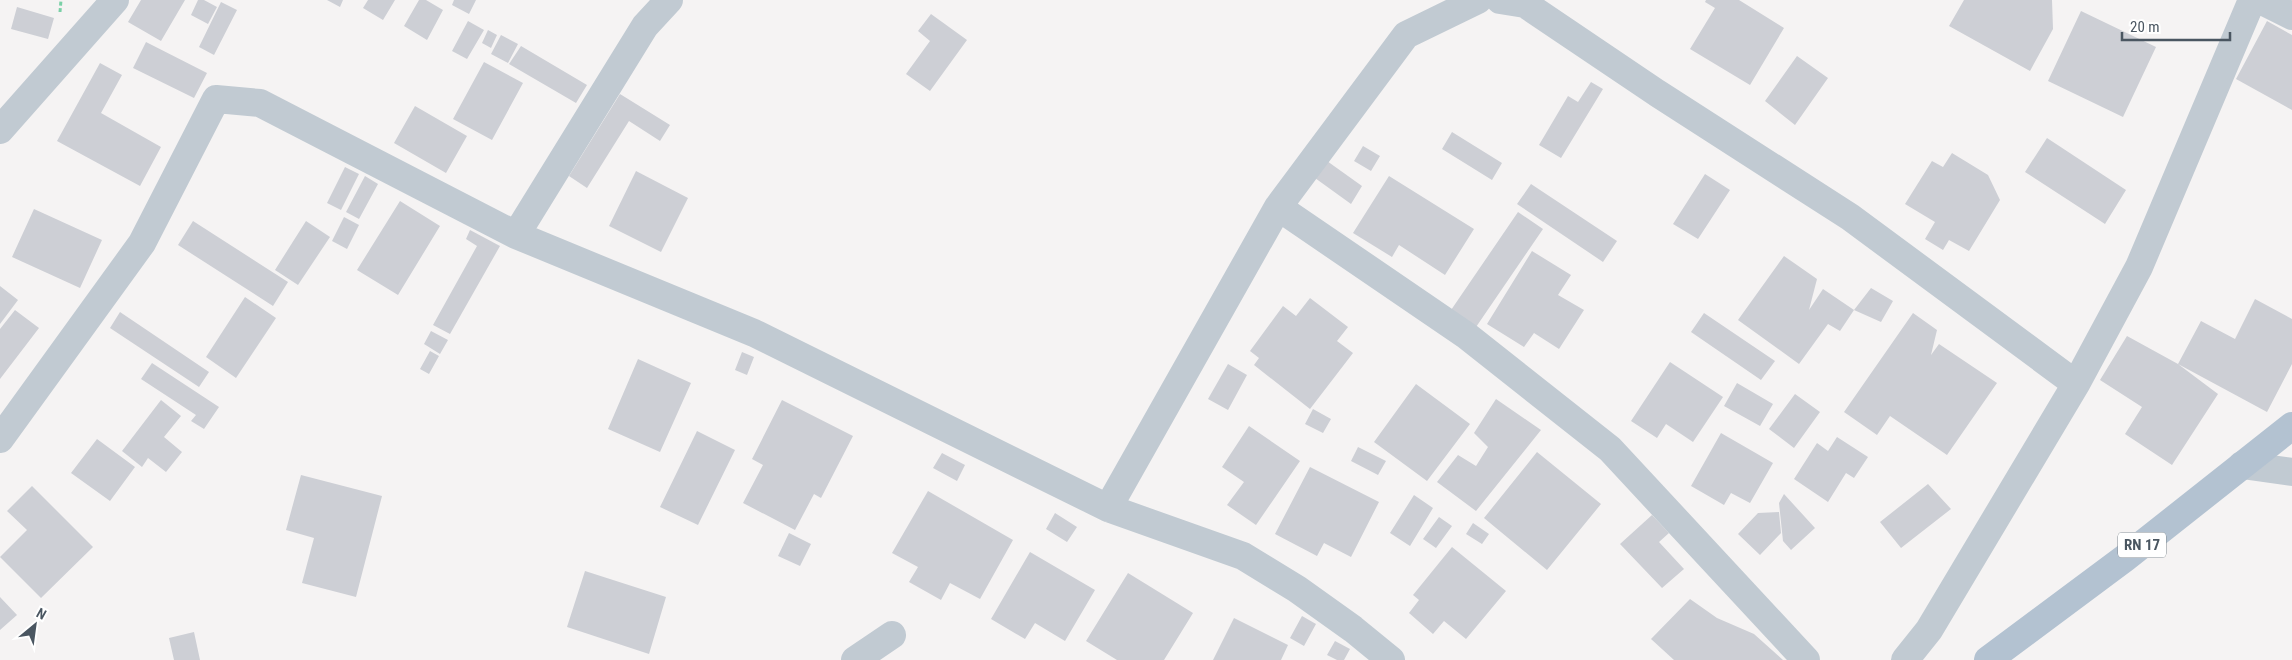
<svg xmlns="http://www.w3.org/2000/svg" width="2292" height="660" viewBox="0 0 2292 660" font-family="'Roboto Condensed',sans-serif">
<rect width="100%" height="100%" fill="#f5f3f3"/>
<path fill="#cdcfd5" d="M141 0H185L161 41 128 22Z
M198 0H204L217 7 208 24 191 15Z
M327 0H343L340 7Z
M368 0H395L383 20 363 8Z
M419 0H426L443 10 427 40 404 26Z
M454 0H476L469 14 452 5Z
M1706 0H1739L1784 28 1750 85 1690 49 1715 8 1705 2Z
M1964 0H2052L2053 29 2030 71 1949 26Z
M221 2 237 10 214 55 199 47Z
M17 7 54 18 48 39 11 29Z
M2081 11 2156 47 2123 117 2048 81Z
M931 14 967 40 930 91 906 74 930 41 918 31Z
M468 21 484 30 467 59 452 51Z
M2267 21 2292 35V110L2236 79Z
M488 30 497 35 491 48 482 43Z
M501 35 518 44 508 63 491 54Z
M146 42 207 73 194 98 133 68Z
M521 46 587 85 576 103 509 64Z
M1797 56 1828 78 1795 125 1765 101Z
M484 62 523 83 492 140 453 119Z
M100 63 122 75 101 113 161 147 140 186 57 141Z
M1591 82 1603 89 1561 158 1539 145 1568 96 1578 102Z
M620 94 670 125 660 141 629 121 587 188 569 176Z
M415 106 467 136 446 173 394 143Z
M1452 132 1502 163 1492 180 1442 149Z
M2047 138 2126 190 2105 224 2025 172Z
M1363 146 1380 156 1371 171 1354 161Z
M1952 153 1988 175 2000 200 1969 251 1949 240 1943 250 1925 239 1935 222 1905 204 1932 161 1943 167Z
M1327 161 1362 186 1351 204 1315 178Z
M345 167 359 174 341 210 327 203Z
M636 171 688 198 661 252 609 226Z
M1705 174 1730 190 1698 239 1673 224Z
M365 176 378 184 359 219 346 212Z
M1389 176 1474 229 1445 275 1399 245 1392 257 1353 233Z
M1531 184 1617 241 1603 262 1517 204Z
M400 201 440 226 398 295 357 270Z
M34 209 102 240 80 288 12 257Z
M1518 212 1543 229 1474 330 1449 313Z
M344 217 359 225 347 249 332 241Z
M193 221 288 282 273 306 178 245Z
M306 221 330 237 298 285 275 270Z
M470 230 500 246 450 334 433 325 477 246 466 239Z
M1532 251 1571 275 1558 295 1584 310 1559 349 1534 333 1524 347 1487 324Z
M1784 256 1817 279 1809 310 1823 289 1854 310 1871 288 1893 301 1881 322 1854 310 1840 331 1828 324 1799 364 1738 320Z
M0 286 18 300 0 324Z
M245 297 276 318 236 378 206 357Z
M1310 298 1348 327 1337 341 1353 353 1310 409 1254 365 1259 358 1250 351 1283 306 1296 316Z
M2255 299 2292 319V364L2267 412 2178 364 2201 321 2235 339Z
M15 310 39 328 0 379V329Z
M120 312 209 372 199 387 110 328Z
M1704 313 1775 361 1761 380 1691 332Z
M1913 313 1937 330 1931 355 1939 344 1997 383 1947 455 1890 416 1877 435 1844 412Z
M431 331 448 340 440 354 424 344Z
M2127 336 2178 364 2218 394 2172 465 2125 434 2142 407 2100 380Z
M430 351 439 356 429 374 420 369Z
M742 352 754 357 747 375 735 370Z
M638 359 691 383 660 452 608 429Z
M1670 362 1723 397 1693 442 1666 424 1657 438 1631 421Z
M152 363 219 407 204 429 191 421 196 415 141 379Z
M1228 364 1247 375 1228 410 1208 399Z
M1737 383 1773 404 1760 426 1724 406Z
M1416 384 1470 424 1427 481 1374 442Z
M1795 394 1820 412 1794 448 1769 429Z
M1496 399 1541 430 1476 511 1437 482 1458 455 1476 466 1488 447 1474 433Z
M161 400 181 416 164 437 182 452 166 472 148 458 142 467 122 451Z
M782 400 853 436 821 498 814 494 795 530 743 503 763 465 752 459Z
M1313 409 1331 419 1323 433 1305 424Z
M1249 426 1300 461 1256 525 1227 505 1244 482 1222 467Z
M697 431 735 450 698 525 660 507Z
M1721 433 1773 463 1750 503 1731 493 1724 505 1691 486Z
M1837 437 1868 457 1854 478 1846 473 1828 502 1794 479 1817 443 1828 451Z
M97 439 135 467 110 501 71 473Z
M1358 447 1386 461 1378 475 1351 461Z
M1537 452 1601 504 1547 570 1484 518Z
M942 453 965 465 957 481 933 468Z
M1310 467 1379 502 1351 557 1324 543 1317 556 1275 534Z
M301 475 382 496 356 597 302 583 314 538 286 530Z
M1928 484 1951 509 1901 548 1880 522Z
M32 486 93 547 41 598 0 557 27 530 7 511Z
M928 491 1013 540 980 599 950 583 941 600 909 582 918 567 892 553Z
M1784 494 1815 528 1791 550 1783 541 1779 503Z
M1414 495 1433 508 1410 546 1390 533Z
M1779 512 1781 533 1760 555 1738 534 1758 513Z
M1055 513 1077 527 1067 542 1046 529Z
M1652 515 1669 533 1659 542 1684 569 1662 588 1620 544Z
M1439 517 1452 526 1436 548 1423 539Z
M1473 523 1489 534 1482 544 1466 534Z
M789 533 811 544 800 566 778 556Z
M1452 547 1506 591 1466 639 1444 621 1433 634 1409 613 1419 600 1413 595Z
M1030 552 1095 590 1065 641 1035 623 1025 639 991 619Z
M585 571 666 597 649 654 567 627Z
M1128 573 1193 613 1164 660H1117L1086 641Z
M0 597 17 615 0 630Z
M1690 599 1717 618 1754 634 1783 660H1674L1651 639Z
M1302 616 1316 624 1304 646 1290 638Z
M1234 618 1288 645 1281 660H1213Z
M194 632 200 660H174L169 638Z
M1335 641 1350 649 1344 660H1337L1327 655Z"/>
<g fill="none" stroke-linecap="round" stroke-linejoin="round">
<path stroke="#7ad0a6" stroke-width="3" stroke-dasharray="4 2.5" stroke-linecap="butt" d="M60 12 61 0"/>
<path stroke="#c1cad2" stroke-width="28" d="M1500 0 1525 4 1657 93 1850 217 2076 384
M2260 0 2292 16
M0 130 115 0
M1278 207 1467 336 1610 449 1806 660
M516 235 645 26 669 0
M0 439 142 243 216 99 260 103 516 235 754 333 1108 508 1243 556 1297 589 1353 629 1391 660
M2242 465 2292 472
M1108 508 1278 207 1406 35 1478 0
M855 660 892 635
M1905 660 1929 630 2076 384 2139 267 2252 0"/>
<path stroke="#b3c2d1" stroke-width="28" d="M1988 660 2125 558 2292 426"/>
</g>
<g text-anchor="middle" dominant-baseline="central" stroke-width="4" stroke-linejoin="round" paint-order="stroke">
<rect fill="#fff" stroke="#808990" stroke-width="1" x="2118" y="532.5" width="48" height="25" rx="4"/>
<g font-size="15" font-weight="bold" fill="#4a5661">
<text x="2142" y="545">RN 17</text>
</g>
</g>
<g transform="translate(35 625) rotate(29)" stroke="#ffffff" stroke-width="4" paint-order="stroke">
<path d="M0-4L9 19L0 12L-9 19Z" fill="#4a5661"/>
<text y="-8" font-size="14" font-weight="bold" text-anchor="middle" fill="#4a5661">N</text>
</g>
<path d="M2122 32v8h108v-8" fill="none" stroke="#4a5661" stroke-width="2.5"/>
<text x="2130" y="32" font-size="15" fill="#4a5661" stroke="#ffffff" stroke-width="4" paint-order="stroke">20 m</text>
</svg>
